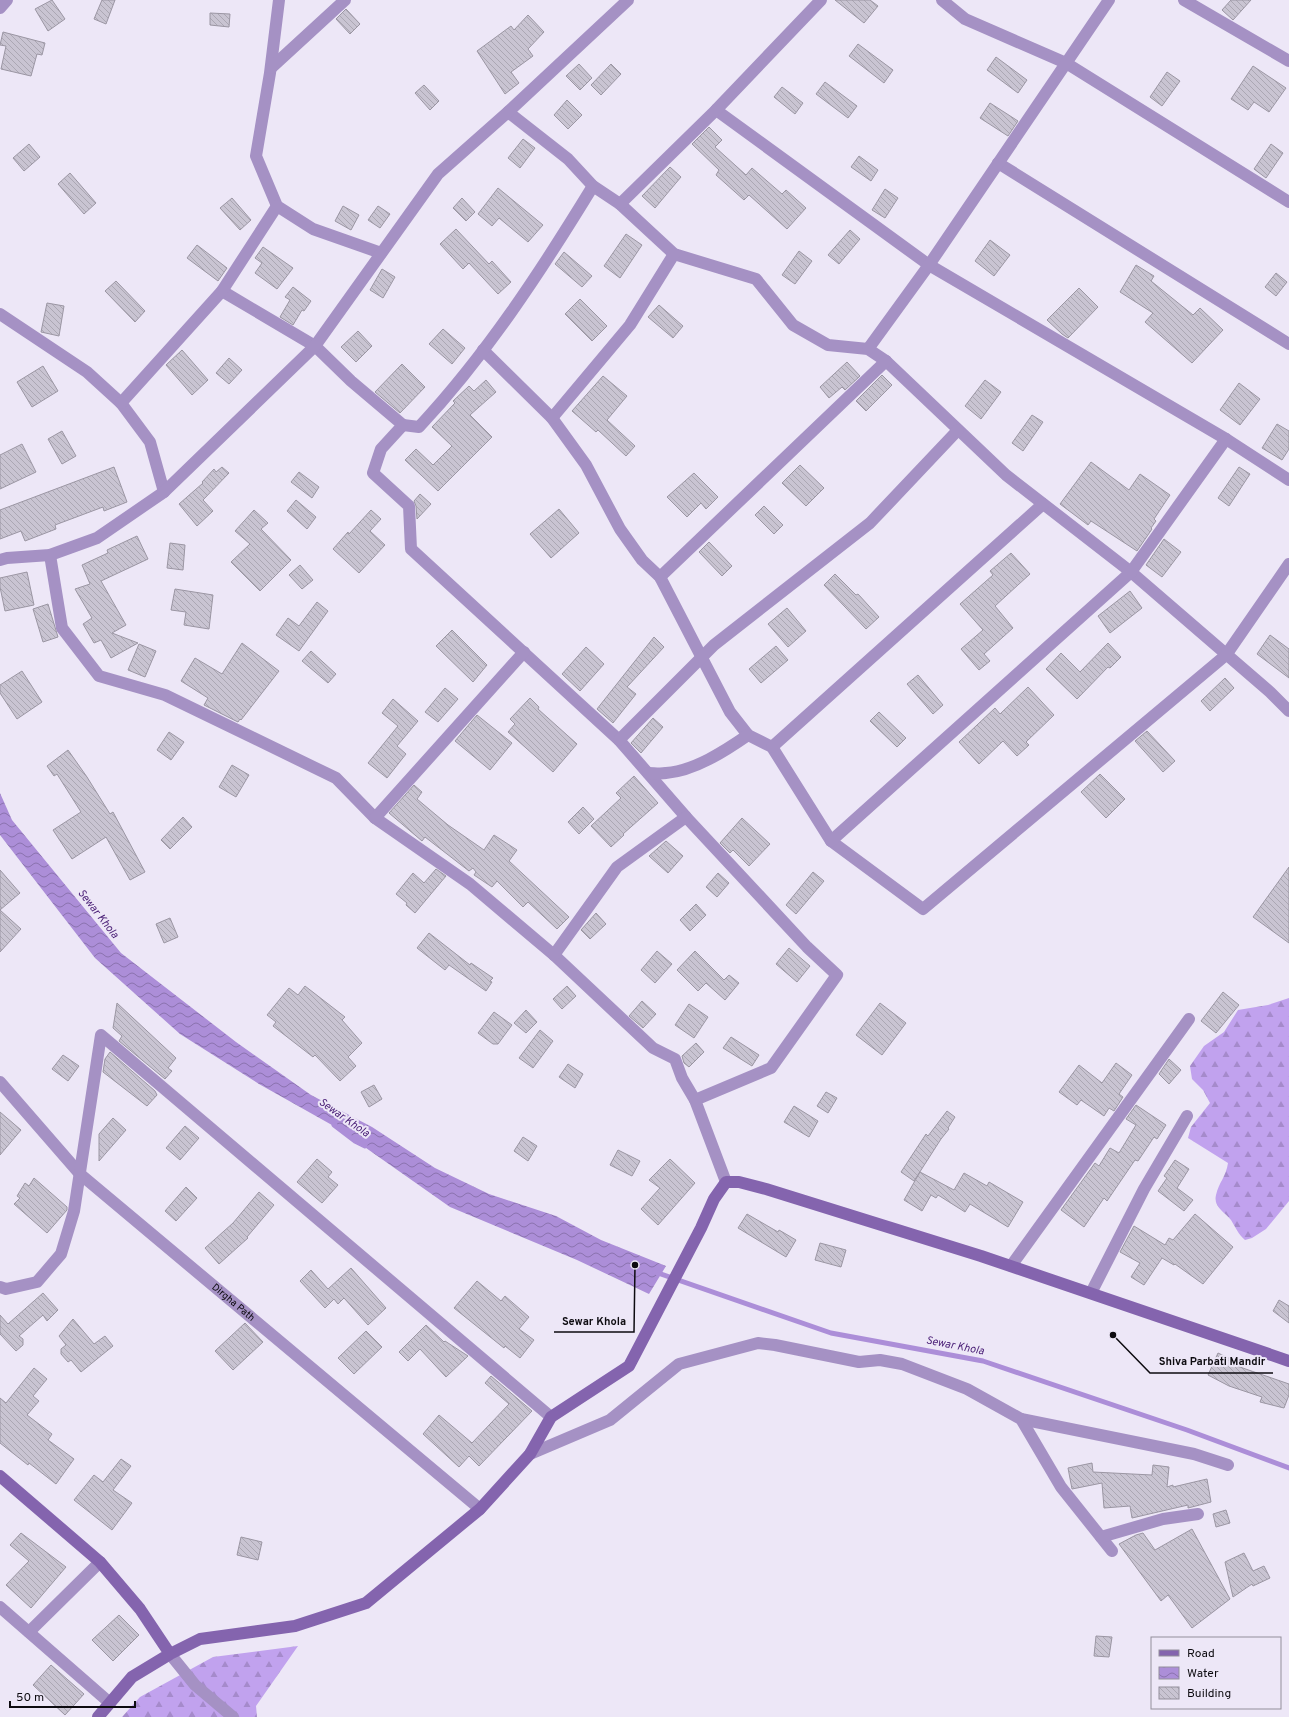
<svg xmlns="http://www.w3.org/2000/svg" width="1289" height="1717" viewBox="0 0 1289 1717" font-family="Overpass,sans-serif">
<defs>
<pattern id="forest-firs" width="22" height="20" patternUnits="userSpaceOnUse"><rect width="22" height="20" fill="#c1a2ee"/><path d="M5 1l3.5 6h-7zM16 11l3.5 6h-7z" fill="#a58acb"/></pattern>
<pattern id="water-waves" width="16" height="10" patternUnits="userSpaceOnUse"><rect width="16" height="10" fill="#ac8ed8"/><path d="M0 5q4-4 8 0t8 0" fill="none" stroke="#8a72ae"/></pattern>
<pattern id="building-back-hatch" width="6" height="6" patternUnits="userSpaceOnUse"><rect width="6" height="6" fill="#c9c4d2"/><path d="M-1 5l2 2M0 0l6 6M5-1l2 2" fill="none" stroke="#aba7b3"/></pattern>
</defs>
<rect width="100%" height="100%" fill="#ede7f7"/>
<path fill="url(#forest-firs)" d="M1289 998V1201L1266 1229 1252 1238 1245 1240C1238 1234 1236 1228 1231 1220 1225 1212 1213 1207 1216 1195 1219 1182 1226 1177 1228 1163L1188 1138 1191 1127 1210 1103 1203 1090 1192 1079 1190 1066 1204 1046 1224 1032 1238 1010 1268 1005Z
M298 1646 256 1706 257 1717H122L140 1697 213 1657Z"/>
<path fill="url(#water-waves)" d="M0 793 12 820 121 953 236 1042 311 1095 372 1127 435 1168 489 1194 556 1216 601 1240 666 1266 649 1294 577 1260 450 1207 339 1129 259 1084 180 1034 95 958 0 835Z"/>
<g fill="none" stroke-linecap="round" stroke-linejoin="round">
<path stroke="#ac8ed8" stroke-width="5" d="M334 1125 355 1141 365 1146
M655 1272 831 1333 983 1361 1187 1430 1289 1468"/>
</g>
<path fill="url(#building-back-hatch)" stroke="#9b96a3" d="M52 0 65 19 48 31 35 9Z
M102 0H115L106 24 94 19Z
M835 0H870L878 6 864 23Z
M1231 0H1251L1233 20 1222 10Z
M346 9 360 24 350 34 336 19Z
M210 13 230 14 229 27 210 25Z
M528 15 544 32 528 49 533 56 511 72 519 83 505 94 477 51 511 26 514 30Z
M3 32 45 43 42 55 37 54 31 76 1 69 6 46 0 45Z
M858 44 893 70 884 83 849 56Z
M996 57 1027 80 1018 93 987 70Z
M579 64 592 78 580 90 566 76Z
M611 64 621 74 601 95 591 85Z
M1253 66 1286 88 1269 112 1254 102 1248 110 1231 99Z
M1167 72 1180 81 1162 106 1150 97Z
M825 82 857 106 848 118 816 94Z
M424 85 439 101 430 110 415 93Z
M782 87 803 103 795 114 774 97Z
M567 100 582 115 568 129 554 115Z
M990 103 1018 121 1008 136 980 118Z
M709 127 722 140 715 147 746 175 752 168 782 194 786 190 806 208 787 229 749 195 744 200 716 175 719 170 692 144Z
M523 139 535 148 520 168 508 158Z
M29 144 40 157 24 171 13 158Z
M1271 144 1283 153 1266 178 1254 169Z
M859 156 878 170 871 181 851 167Z
M670 167 681 177 655 208 642 196Z
M70 173 96 203 84 214 58 184Z
M498 188 543 225 528 242 499 218 492 226 478 214Z
M885 189 898 198 885 218 872 210Z
M232 198 251 220 240 230 220 208Z
M462 198 475 212 466 221 453 208Z
M343 206 359 215 351 230 335 221Z
M378 206 390 214 380 228 368 220Z
M456 229 489 264 492 261 511 282 498 294 469 263 463 269 440 244Z
M850 230 860 239 839 264 828 255Z
M626 234 642 245 620 278 604 266Z
M990 240 1010 255 994 276 975 261Z
M197 245 227 268 218 281 187 258Z
M263 247 293 268 277 289 255 273 262 263 255 258Z
M799 251 812 261 795 284 782 275Z
M564 252 592 276 582 287 555 264Z
M1136 265 1154 276 1151 281 1193 315 1200 308 1223 330 1192 363 1145 322 1153 313 1120 292Z
M382 269 395 277 383 298 370 290Z
M1276 273 1287 282 1276 296 1265 287Z
M116 281 145 311 135 322 105 291Z
M293 287 311 301 304 311 302 310 293 325 280 317 290 300 285 297Z
M1079 288 1098 307 1068 338 1062 334 1047 320Z
M580 299 607 326 592 341 565 314Z
M47 303 64 306 59 336 41 332Z
M659 305 683 326 673 338 648 317Z
M443 329 465 348 452 364 429 344Z
M358 331 372 346 356 362 341 347Z
M182 350 208 380 192 395 166 365Z
M229 358 242 370 229 384 216 373Z
M847 362 860 376 845 390 842 387 829 398 820 387Z
M402 364 425 387 400 413 375 392Z
M43 366 58 391 32 407 17 382Z
M882 375 892 385 866 411 856 401Z
M603 376 627 396 607 420 635 446 626 456 598 430 596 432 572 411Z
M486 380 496 392 470 415 492 437 438 491 405 460 416 449 433 465 452 446 432 427 455 403 453 401 469 386 474 391Z
M985 380 1001 392 981 419 965 406Z
M1239 383 1260 399 1240 425 1220 410Z
M1032 415 1043 422 1023 451 1012 443Z
M1277 424 1289 431V449L1282 460 1262 448Z
M62 431 76 456 62 464 48 439Z
M22 444 36 472 0 489V455Z
M1091 462 1129 490 1140 474 1170 495 1154 519 1156 521 1151 528 1152 529 1137 551 1091 521 1088 525 1060 504Z
M800 465 824 488 806 506 782 483Z
M114 467 127 502 104 511 103 507 55 525 56 529 25 541 21 531 0 539V510Z
M222 467 229 473 203 500 213 511 197 526 179 504 203 483 202 482 214 469 216 472Z
M1239 467 1250 474 1229 506 1218 498Z
M299 472 319 487 312 498 291 482Z
M694 473 718 497 706 509 701 503 687 517 667 497Z
M420 494 431 504 417 519 416 506 414 501Z
M296 500 316 517 307 529 287 511Z
M764 506 783 525 774 534 755 515Z
M559 509 579 533 551 558 530 534Z
M254 510 268 523 261 529 291 560 260 591 231 562 250 544 235 531Z
M371 510 381 519 370 531 385 545 359 573 333 549 348 532 349 534Z
M137 536 148 559 101 581 126 625 112 633 138 643 111 658 101 640 94 643 83 624 92 618 75 589 90 584 82 565 108 553 107 550Z
M1164 539 1181 552 1162 577 1146 565Z
M709 542 732 566 722 576 699 552Z
M170 543 185 545 183 570 167 568Z
M1011 553 1030 574 995 606 1013 628 984 654 990 661 979 670 961 649 983 630 960 604 993 575 990 571Z
M300 565 313 580 302 589 289 575Z
M27 572 34 605 5 611 0 587V578Z
M835 574 856 595 858 594 879 617 866 629 824 585Z
M175 589 213 595 209 629 184 625 186 612 171 610Z
M1130 591 1142 608 1110 633 1098 616Z
M317 602 328 611 299 651 276 635 288 618 299 626Z
M48 604 58 637 43 642 33 609Z
M787 608 806 631 788 647 768 624Z
M452 630 487 665 473 682 436 646Z
M1270 635 1289 649V678L1257 654Z
M654 637 664 647 627 687 636 694 613 723 597 709Z
M242 643 279 671 241 720 240 719 238 722 204 705 208 698 181 681 195 658 222 674Z
M1108 643 1121 657 1110 668 1108 667 1077 699 1046 669 1061 653 1080 672Z
M139 644 156 651 145 677 128 670Z
M776 646 788 660 761 683 749 669Z
M586 647 604 664 580 691 562 674Z
M311 651 336 674 328 683 302 661Z
M22 671 42 702 17 719 0 693V685Z
M918 675 943 705 933 714 907 684Z
M1225 678 1234 688 1210 711 1201 701Z
M1028 687 1054 715 1026 742 1029 745 1017 756 1003 741 979 764 959 742 995 708 1000 714Z
M445 688 458 699 438 722 425 712Z
M530 698 539 707 538 709 577 744 553 772 508 732 515 724 510 719Z
M393 699 418 721 397 746 406 754 387 778 368 763 398 726 382 713Z
M879 712 906 738 897 747 870 721Z
M477 715 512 743 490 770 455 741Z
M653 718 663 727 641 753 631 743Z
M1147 731 1175 761 1163 772 1135 741Z
M169 732 184 742 171 760 157 750Z
M68 750 87 777 110 814 113 812 145 872 130 880 106 837 72 859 53 830 81 812 57 774 54 776 47 766Z
M232 765 249 775 236 797 219 787Z
M1100 774 1125 799 1106 818 1081 792Z
M634 776 658 803 623 834 624 835 611 847 591 826 621 798 616 793Z
M414 785 422 792 417 799 448 825 484 850 494 835 517 850 509 861 569 917 557 929 528 902 523 907 497 881 492 887 474 875 476 872 473 868 469 871 425 837 422 841 389 813Z
M583 807 594 819 579 834 568 822Z
M183 817 192 827 170 849 161 840Z
M742 818 770 844 749 866 733 850 730 853 720 843Z
M666 841 683 856 668 873 649 856Z
M1289 867V943L1253 917Z
M436 869 446 876 415 913 406 905 407 903 396 894 413 873 424 883Z
M0 870 20 893 0 910 21 929 0 952Z
M813 872 824 881 796 914 786 905Z
M718 873 729 883 717 897 706 887Z
M696 904 706 915 690 931 680 920Z
M596 913 606 924 590 939 581 930Z
M170 918 178 937 164 943 156 924Z
M429 933 470 965 471 963 493 978 490 981 492 982 486 991 449 965 445 970 417 948Z
M789 948 810 966 797 982 776 964Z
M657 951 672 964 655 983 641 970Z
M695 951 724 980 729 975 739 983 725 1000 706 983 698 991 677 970Z
M305 986 345 1017 342 1020 362 1043 348 1057 356 1066 340 1081 315 1055 313 1057 273 1026 276 1022 267 1015 289 988 298 995Z
M567 986 576 996 562 1009 553 999Z
M1223 992 1239 1005 1216 1033 1201 1021Z
M642 1001 656 1014 643 1028 629 1016Z
M117 1003 176 1058 168 1068 172 1071 165 1079 119 1041 122 1036 113 1028Z
M880 1003 906 1023 882 1055 856 1035Z
M689 1004 708 1017 694 1038 675 1025Z
M526 1010 537 1022 526 1033 514 1023Z
M494 1012 512 1025 498 1044H493L478 1033Z
M540 1030 553 1041 533 1068 519 1058Z
M731 1037 759 1055 752 1066 723 1048Z
M696 1043 704 1052 689 1067 684 1063 682 1056Z
M110 1052 155 1091 157 1095 147 1106 103 1072 105 1059Z
M63 1055 79 1066 68 1081 52 1069Z
M1169 1059 1181 1070 1169 1084 1159 1074Z
M1116 1063 1132 1075 1119 1094 1123 1097 1114 1111 1109 1108 1104 1116 1081 1100 1077 1105 1059 1092 1079 1065 1102 1083Z
M568 1064 583 1074 575 1088 559 1077Z
M374 1085 382 1099 369 1107 361 1092Z
M826 1092 837 1098 828 1113 817 1106Z
M1136 1105 1166 1125 1157 1139 1154 1137 1138 1161 1135 1160 1107 1201 1104 1198 1084 1227 1061 1210 1095 1163 1099 1166 1110 1148 1119 1153 1136 1125 1126 1119Z
M794 1106 818 1121 809 1137 784 1122Z
M947 1111 955 1117 948 1128 949 1129 941 1139 914 1181 901 1172 926 1134 928 1136Z
M0 1112 21 1130 0 1155Z
M113 1118 126 1130 99 1161V1134Z
M185 1126 199 1138 180 1160 166 1148Z
M523 1137 537 1146 528 1161 514 1151Z
M618 1150 640 1161 632 1176 610 1165Z
M317 1159 332 1172 328 1177 338 1185 322 1203 297 1182Z
M670 1159 695 1183 658 1225 641 1209 660 1188 649 1180Z
M1175 1160 1189 1169 1177 1188 1193 1200 1184 1211 1158 1191 1167 1178 1164 1176Z
M920 1172 954 1190 964 1173 987 1186 989 1182 1023 1202 1008 1227 970 1204 965 1212 938 1195 936 1198 931 1195 922 1211 904 1200Z
M34 1178 67 1207V1210L47 1233 14 1204 20 1198 17 1196 25 1183 29 1186Z
M186 1187 197 1198 176 1221 165 1211Z
M259 1192 274 1205 247 1237 248 1238 219 1264 205 1248 233 1223Z
M747 1214 778 1232 779 1230 796 1240 786 1257 738 1228Z
M1195 1214 1233 1247 1203 1284 1175 1264 1174 1265 1162 1258 1144 1285 1131 1277 1140 1263 1120 1252 1134 1226 1165 1245 1169 1238 1173 1240Z
M820 1243 846 1250 841 1267 815 1260Z
M351 1268 386 1308 368 1325 344 1298 338 1304 334 1299 325 1308 300 1281 311 1270 328 1289Z
M477 1281 501 1301 505 1296 529 1317 519 1329 534 1340 520 1358 505 1346 504 1348 454 1308Z
M43 1293 58 1310 47 1321 43 1315 19 1336 23 1339V1345L16 1351 0 1334V1315L8 1324Z
M1279 1300 1289 1306V1323L1273 1311Z
M73 1319 94 1344 105 1336 113 1346 81 1372 71 1360 68 1362 61 1354V1349L66 1345 59 1336Z
M245 1323 263 1342 233 1370 215 1351Z
M426 1325 444 1342 445 1341 468 1356 446 1377 420 1349 408 1361 399 1352Z
M366 1331 382 1347 354 1374 338 1358Z
M1218 1353 1239 1363 1237 1366 1289 1384V1395L1284 1408 1260 1402 1262 1397 1229 1386 1208 1375Z
M34 1368 47 1379 33 1396 39 1401 27 1415 52 1434 48 1440 74 1459 56 1484 29 1463 28 1465 0 1443V1398L6 1403Z
M491 1376 532 1411 479 1466 469 1456 459 1467 423 1434 439 1415 472 1443 509 1404 485 1383Z
M121 1459 131 1466 113 1490 132 1503 112 1530 74 1500 94 1475 103 1482Z
M1092 1463 1093 1472 1152 1475 1153 1465 1169 1467 1167 1487 1173 1485V1487L1207 1479 1211 1502 1188 1508V1505L1132 1518 1130 1506 1104 1508 1102 1483 1072 1489 1068 1468Z
M1226 1510 1230 1523 1216 1527 1213 1514Z
M1192 1529 1230 1599 1192 1628 1168 1595 1161 1601 1119 1544 1136 1535 1143 1533 1155 1550Z
M21 1533 66 1567 31 1608 6 1585 29 1561 10 1545Z
M241 1537 262 1542 258 1560 237 1555Z
M1244 1553 1253 1571 1264 1566 1270 1578 1253 1586 1252 1584 1233 1597 1225 1562Z
M119 1615 139 1635 113 1661 92 1640Z
M1096 1636 1112 1637 1109 1657 1094 1656Z
M51 1665 84 1694 65 1715 33 1685Z"/>
<g fill="none" stroke-linecap="round" stroke-linejoin="round">
<g stroke="#a591c4" stroke-width="12">
<path d="M279 0 270 73 256 156 277 206 313 229 381 253"/>
<path d="M942 0 965 19 1066 63 1289 202"/>
<path d="M1184 0 1289 61"/>
<path d="M0 8 7 0"/>
<path d="M271 68 345 0"/>
<path d="M716 110 929 265 1226 439 1289 480"/>
<path d="M508 112 568 159 593 186 620 204 674 254 756 279 793 325 828 345 868 349 886 361 1006 475 1131 572 1270 692 1289 711"/>
<path d="M998 163 1289 344"/>
<path d="M620 204 716 110 821 0"/>
<path d="M222 291 315 346 351 381 403 425 381 449 373 473 409 506 411 549 619 740 686 817 807 947 837 975 771 1068 695 1100"/>
<path d="M0 314 87 372 121 403 150 442 164 492"/>
<path d="M868 349 929 265 1109 0"/>
<path d="M483 350 552 418 586 465 620 529 642 560 660 577 730 712 748 735 772 747 831 841 923 909 1226 655 1289 564"/>
<path d="M121 403 222 291 277 206"/>
<path d="M552 418 630 325 674 254"/>
<path d="M403 425 419 427C487 354 541 271 593 186"/>
<path d="M50 555 62 628 99 676 165 695 336 778 375 818 470 884 554 955 653 1048 675 1059 682 1078 695 1100 726 1182"/>
<path d="M0 560 7 558 50 555 97 538 164 492 315 346 438 174 508 112 628 0"/>
<path d="M660 577 886 361"/>
<path d="M619 740 714 645 870 523 958 430"/>
<path d="M772 747 1043 504"/>
<path d="M648 773C654 773 660 774 666 773 694 771 725 751 748 735"/>
<path d="M375 818 524 652"/>
<path d="M831 841 1131 572 1226 439"/>
<path d="M554 955 617 867 686 817"/>
<path id="s1" d="M0 1082 80 1174 480 1509"/>
<path d="M1011 1266 1189 1019"/>
<path d="M0 1287 6 1289 37 1282 61 1254 74 1211 101 1035 551 1417"/>
<path d="M1091 1293 1144 1189 1187 1116"/>
<path d="M1021 1419 1194 1454 1228 1465"/>
<path d="M530 1454 610 1420 679 1364 758 1343 775 1345 859 1362 880 1360 902 1364 967 1389 1021 1419 1061 1487 1112 1551"/>
<path d="M1101 1537 1163 1519 1198 1514"/>
<path d="M0 1607 110 1703"/>
<path d="M29 1632 100 1562"/>
<path d="M170 1654 195 1685 233 1717"/>
</g>
<path stroke="#8464ae" stroke-width="12" d="M0 1476 100 1562 140 1609 170 1654
M98 1717 132 1677 170 1654 200 1639 295 1626 366 1603 480 1509 530 1454 551 1417 629 1366 701 1228 714 1199 726 1182H739L766 1189 981 1256 1289 1361"/>
</g>
<g text-anchor="middle" dominant-baseline="central" stroke-width="4" stroke-linejoin="round" paint-order="stroke">
<g font-size="10" fill="#0d0b10" stroke="#ede7f7">
<text stroke="none"><textPath href="#s1" startOffset="322">Dirgha Path</textPath></text>
</g>
<g font-size="11" font-style="italic" fill="#4b2077" stroke="#ede7f7">
<text transform="translate(98 914) rotate(52)">Sewar Khola</text>
<text transform="translate(344 1118) rotate(35)">Sewar Khola</text>
<text transform="translate(955 1346) rotate(11)">Sewar Khola</text>
</g>
</g>
<path fill="none" stroke="#0d0b10" stroke-width="1.5" d="M635 1265L634 1332H554M1113 1335L1150 1373H1273"/>
<g fill="#0d0b10" stroke="#ede7f7" stroke-width="1.5">
<circle cx="635" cy="1265" r="4"/>
<circle cx="1113" cy="1335" r="4"/>
</g>
<g font-size="11" text-anchor="middle" font-weight="bold" fill="#0d0b10" stroke="#ede7f7" stroke-width="4" stroke-linejoin="round" paint-order="stroke">
<text x="594" y="1325">Sewar Khola</text>
<text x="1212" y="1365">Shiva Parbati Mandir</text>
</g>
<rect x="1151" y="1637" width="130" height="72" fill="#ede7f7" stroke="#938f9b"/>
<rect x="1159" y="1650" width="20" height="6" fill="#8464ae" stroke="#938f9b"/>
<text x="1187" y="1657" font-size="12" fill="#0d0b10">Road</text>
<rect x="1159" y="1667" width="20" height="12" fill="url(#water-waves)" stroke="#938f9b"/>
<text x="1187" y="1677" font-size="12" fill="#0d0b10">Water</text>
<rect x="1159" y="1687" width="20" height="12" fill="url(#building-back-hatch)" stroke="#938f9b"/>
<text x="1187" y="1697" font-size="12" fill="#0d0b10">Building</text>
<path d="M10 1701v6h125v-6" fill="none" stroke="#0d0b10" stroke-width="2"/>
<text x="16" y="1701" font-size="12" fill="#0d0b10" stroke="#ede7f7" stroke-width="3" paint-order="stroke">50 m</text>
</svg>
